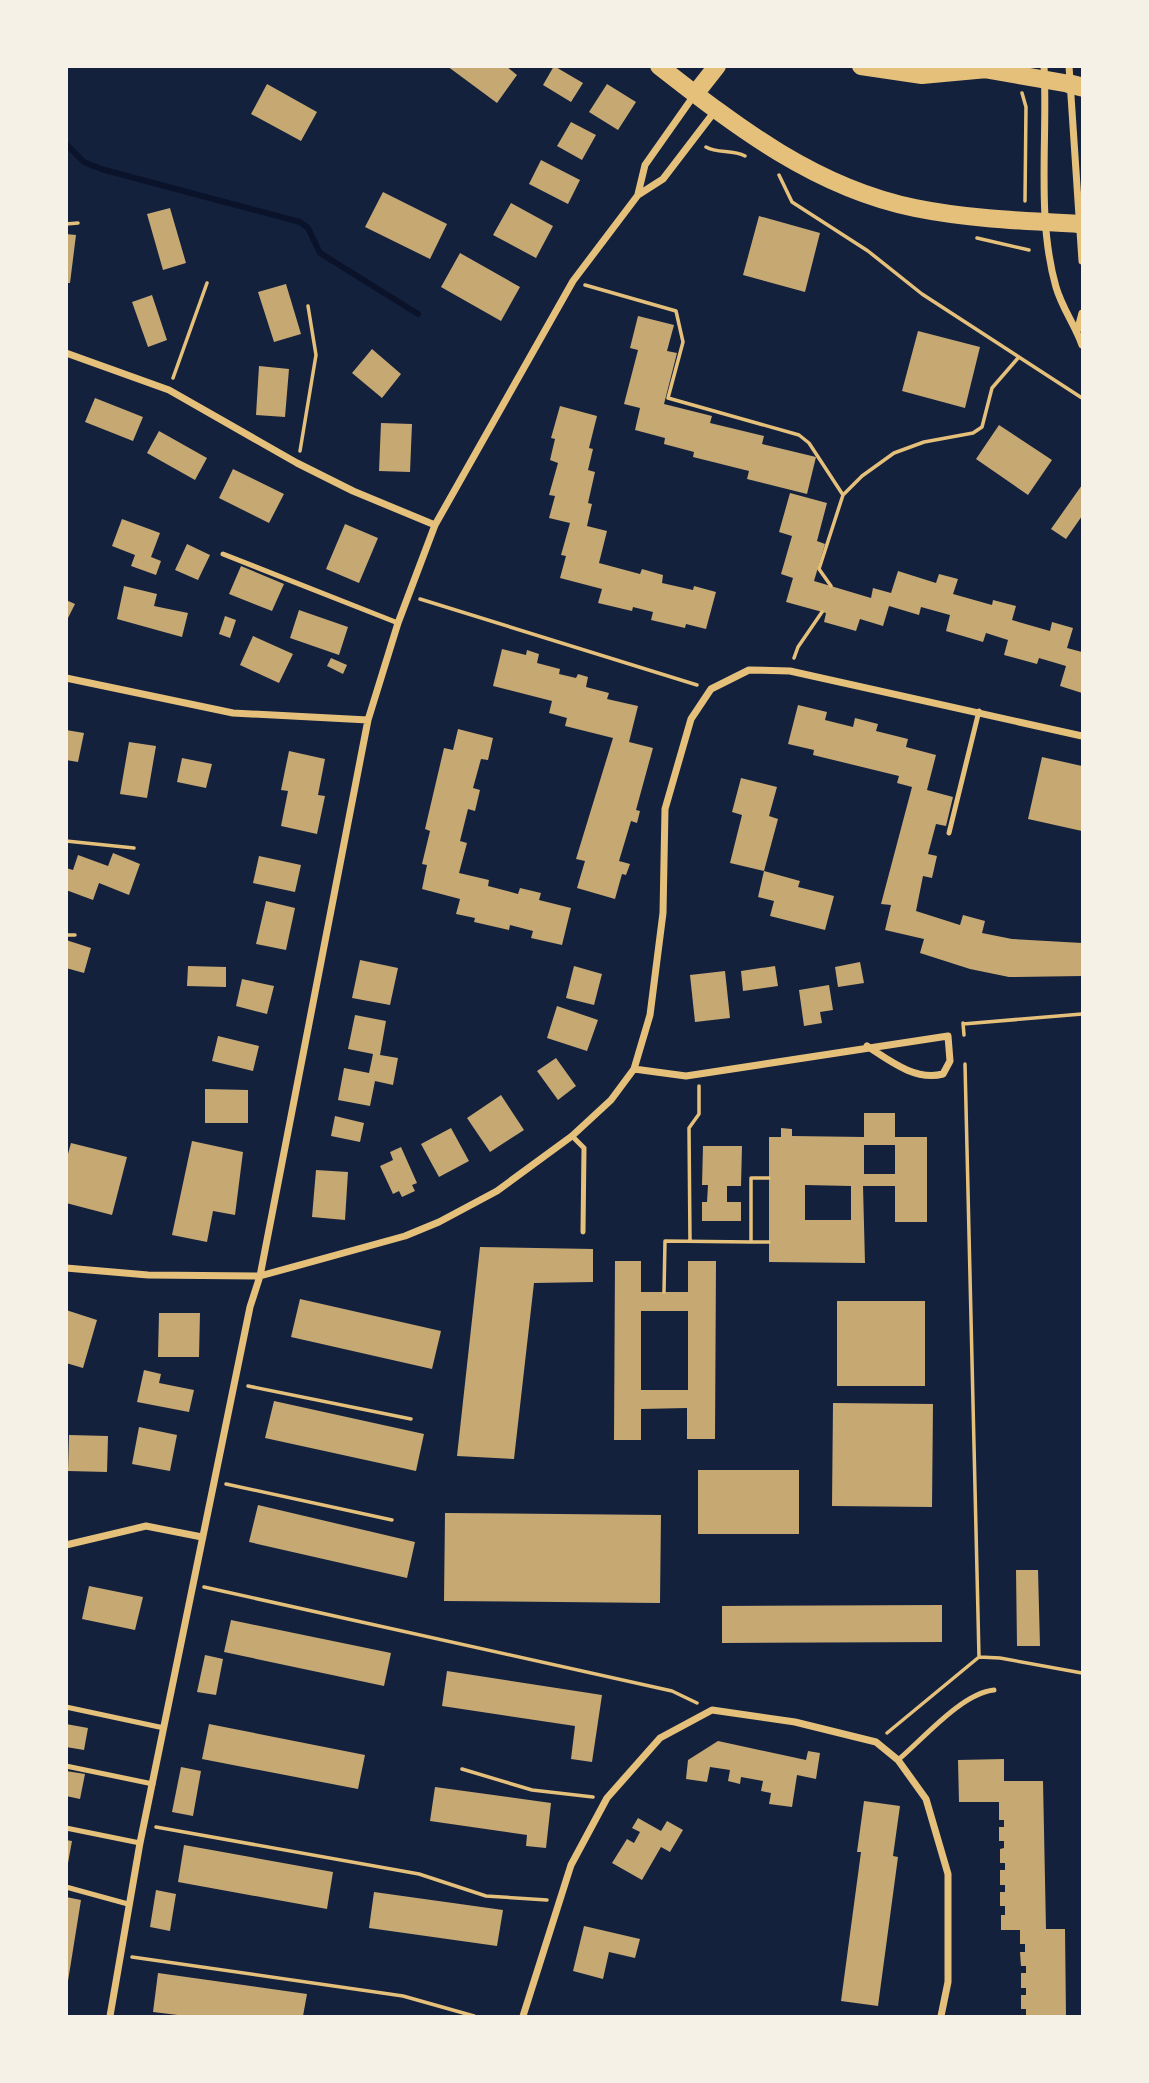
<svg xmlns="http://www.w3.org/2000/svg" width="1149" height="2083" viewBox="0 0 1149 2083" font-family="Roboto,sans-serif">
<rect width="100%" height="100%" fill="#14213d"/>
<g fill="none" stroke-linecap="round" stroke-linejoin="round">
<path stroke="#0b132b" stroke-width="6" d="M66 144 84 162 101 169 300 222 308 228 320 253 418 314"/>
</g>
<path fill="#c6a872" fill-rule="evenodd" d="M447 66H506L517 75 497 103Z
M554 66 583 83 571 102 543 85Z
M267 84 317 112 301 141 251 114Z
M607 84 636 102 618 130 589 112Z
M571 122 596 135 582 160 557 146Z
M541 160 580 180 568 204 529 184Z
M383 192 447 224 430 259 365 227Z
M511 203 553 226 536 258 493 235Z
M170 208 186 263 163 270 147 214Z
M759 216 820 233 805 292 743 275Z
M66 234 76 235 70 283H66Z
M460 253 520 287 501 321 441 287Z
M286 284 301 334 274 342 258 292Z
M152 295 167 340 148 347 132 302Z
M638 316 674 325 667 351 677 353 664 404 712 416 710 423 764 436 762 444 816 457 807 494 747 479 749 471 693 457 694 452 664 444 665 438 635 430 640 408 624 404 638 350 630 348Z
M918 331 980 347 965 408 902 391Z
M372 349 401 374 382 398 352 373Z
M259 366 289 369 285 417 256 415Z
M95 398 143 417 133 441 85 422Z
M560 406 597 416 589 448 593 449 588 470 595 472 588 503 592 504 587 526 607 531 599 563 640 574 642 569 663 575 662 583 693 590 694 586 716 592 706 629 686 624 685 628 651 620 653 612 633 607 632 611 598 603 602 589 560 578 566 556 561 555 570 523 549 518 555 496 549 495 558 463 550 460 555 439 551 438Z
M381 423 412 424 410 472 379 471Z
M999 425 1052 460 1028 495 976 459Z
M159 431 207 458 195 480 147 453Z
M233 469 284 494 269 523 219 498Z
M1082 485V516L1066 539 1051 529Z
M790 493 827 503 817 541 825 544 814 581 871 598 873 588 891 593 898 571 936 583 939 574 958 579 953 594 992 605 993 600 1016 606 1012 620 1050 631 1052 622 1073 628 1067 648 1082 652V693L1060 686 1066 666 1039 658 1037 664 1004 655 1008 640 986 633 983 642 946 631 950 615 921 607 919 615 889 606 883 626 860 619 856 631 824 622 826 613 786 602 793 578 781 574 792 536 779 532Z
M122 519 160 533 151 557 161 561 156 575 131 566 135 555 112 546Z
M345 524 378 538 359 583 326 569Z
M187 544 210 555 198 580 175 570Z
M241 566 284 584 272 611 229 594Z
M124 586 157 594 154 606 188 613 182 637 117 619Z
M66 600 75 604 66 622Z
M299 610 348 627 339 655 290 638Z
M225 616 236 620 230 638 219 634Z
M253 636 293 654 279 683 240 665Z
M502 649 526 655 527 650 539 654 537 663 560 669 559 674 576 678 578 674 588 677 586 687 609 693 607 699 638 706 629 742 653 748 636 810 640 811 637 823 631 821 619 861 630 864 626 875 622 874 615 899 577 888 585 861 576 859 613 738 565 726 567 718 549 713 552 701 493 686Z
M331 658 347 665 343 674 327 666Z
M798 705 827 712 825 720 853 727 855 718 878 724 876 731 908 739 906 747 936 755 927 790 953 797 946 826 936 824 928 854 937 856 932 878 923 876 916 911 960 925 963 915 985 921 982 933 1012 939 1082 943V976L1009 977 970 969 920 953 924 939 885 930 891 905 881 904 912 787 897 783 899 776 813 755 814 750 788 744Z
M458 729 493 738 488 760 481 759 473 788 480 790 475 811 468 809 460 841 467 843 459 873 489 880 488 886 518 894 520 888 541 893 539 900 571 908 562 945 531 938 533 931 510 925 509 930 474 922 475 918 456 914 460 899 422 889 427 865 422 864 430 831 425 829 444 748 453 750Z
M66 730 84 733 78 762 66 760Z
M129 742 156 746 147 798 120 794Z
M289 751 325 759 318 795 325 796 317 834 281 826 288 791 281 790Z
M1042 757 1082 766V831L1028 819Z
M182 758 212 764 206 788 177 782Z
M741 778 777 787 769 816 778 819 764 871 730 863 742 815 732 812Z
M113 853 140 864 129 895 99 883 93 900 66 890V868L73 870 78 855 108 866Z
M259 856 301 865 295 892 253 883Z
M764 871 800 881 798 887 834 896 825 930 770 916 774 901 758 897Z
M266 901 295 908 286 950 256 944Z
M66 940 91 948 84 973 66 968Z
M360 960 398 968 390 1005 352 998Z
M860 962 864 983 838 987 835 967Z
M188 966 226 967V987L187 986Z
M574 966 602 974 594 1005 566 998Z
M775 966 778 986 743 991 741 971Z
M725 971 730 1018 695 1022 690 975Z
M242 979 274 986 267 1014 236 1006Z
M829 985 833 1010 820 1012 822 1023 804 1026 799 990Z
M557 1006 598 1020 587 1051 547 1038Z
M355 1015 386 1021 380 1055 398 1058 393 1085 375 1081 370 1106 338 1100 344 1068 369 1073 373 1054 348 1049Z
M218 1036 259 1046 253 1071 212 1061Z
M556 1058 576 1086 558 1100 537 1071Z
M205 1089 248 1090V1123H205Z
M501 1095 524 1130 490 1152 467 1118Z
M864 1113H895V1137H927V1222H895V1186H863L865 1263 769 1262V1137H781V1128L792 1129V1136L864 1137ZM864 1145H895V1174H864ZM805 1185 851 1186V1220H805Z
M335 1116 364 1123 360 1142 331 1136Z
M451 1128 469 1161 439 1177 421 1144Z
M192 1141 243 1152 235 1215 213 1211 207 1242 172 1235Z
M71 1143 127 1157 112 1215 66 1203V1161Z
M703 1146H742L741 1186H727V1202H741V1221H702V1202H707L708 1185H702Z
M401 1147 417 1183 412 1185 415 1191 402 1197 399 1191 393 1194 380 1166 393 1160 390 1152Z
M316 1170 348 1172 345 1220 312 1217Z
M480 1247 593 1249V1282L534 1283 514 1459 457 1456Z
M615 1261H641V1292H688V1261H716L715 1439H687V1408L641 1409V1440H614ZM641 1311H688V1390H641Z
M300 1299 441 1331 432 1369 291 1337Z
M837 1301H925V1386H837Z
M66 1310 97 1320 83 1368 66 1363Z
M159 1313H200L199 1357H158Z
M144 1370 161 1374 159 1383 194 1390 189 1412 137 1402Z
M274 1401 424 1434 416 1471 265 1438Z
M833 1403 933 1404 932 1507 832 1506Z
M139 1427 177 1435 170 1471 132 1464Z
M69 1435 108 1436 107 1472 68 1471Z
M698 1470H799V1534H698Z
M258 1505 415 1542 407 1578 249 1542Z
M445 1513 661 1515 660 1603 444 1601Z
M1016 1570H1038L1040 1646H1017Z
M89 1586 143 1597 135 1630 82 1619Z
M942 1605V1642L722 1643V1606Z
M231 1620 391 1653 384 1686 224 1652Z
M205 1655 223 1659 216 1695 197 1692Z
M447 1671 602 1695 592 1762 571 1759 575 1726 442 1706Z
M66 1724 88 1728 84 1750 66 1747Z
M209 1724 365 1755 358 1789 202 1759Z
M718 1741 806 1760 808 1751 820 1753 816 1779 797 1775 792 1807 769 1804 771 1793 761 1791 763 1781 741 1777 740 1784 728 1781 730 1770 710 1767 707 1782 686 1779 688 1760Z
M1004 1759V1781H1043L1046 1929H1065L1066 2016H1026V2009H1021V1995H1026V1988H1021V1973H1026V1966H1021L1020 1952H1025V1944H1020V1930H1001V1915H1005V1906H1000V1892H1005V1885H1000V1870H1005V1863H1000V1849L1004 1848V1841H999V1827H1004V1820H999V1802H959L958 1760Z
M181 1767 201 1771 193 1816 172 1812Z
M66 1771 85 1774 80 1799 66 1796Z
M435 1787 551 1803 546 1848 526 1846 527 1835 430 1821Z
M864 1801 900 1806 893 1856 898 1857 878 2006 841 2001 861 1852H857Z
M638 1818 661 1831 667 1821 683 1830 670 1852 661 1847 642 1880 612 1863 627 1839 634 1843 640 1832 632 1828Z
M66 1840 72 1841 68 1863H66Z
M184 1845 333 1872 327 1909 178 1882Z
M156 1890 176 1894 170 1931 150 1927Z
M374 1892 503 1910 497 1946 369 1928Z
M66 1897 81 1900 68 1981H66Z
M584 1926 640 1939 635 1958 609 1952 603 1979 573 1971Z
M158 1973 307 1994 303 2016H186L153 2012Z"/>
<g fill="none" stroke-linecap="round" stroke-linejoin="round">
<path stroke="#e5c07b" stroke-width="3.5" d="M1022 93 1026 107 1025 201
M706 147C718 154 732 149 745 156
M779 175 792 202 868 251 922 294 1082 398
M66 224 78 223
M977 238 1029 250
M585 285 676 311 683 342 668 398 799 435 809 443 843 495 819 569 831 586
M173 378 207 283
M300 451 316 355 308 306
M843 495 862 476 894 453 924 442 973 433 982 427 992 388 1018 358
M420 599 697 685
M794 658 798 647 822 612
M66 841 134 848
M66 935H75
M963 1023 964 1035
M963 1024 1082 1014
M690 1241 689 1128 699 1114V1086
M751 1242H769
M664 1292 665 1241 751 1242V1178H769
M248 1386 411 1419
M226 1484 392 1520
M204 1587 672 1691 697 1703
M979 1657 1000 1658 1082 1673
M887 1733 979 1657 965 1064
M462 1769 532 1790 593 1797
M156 1827 419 1874 486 1896 547 1900
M132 1957 403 1996 474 2016"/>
<path stroke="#e5c07b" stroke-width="5" d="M223 554 398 623
M949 833 979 711
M572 1136 584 1148 583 1232
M66 1707 164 1728
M898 1760C923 1739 962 1693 994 1690
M66 1766 153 1784
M66 1828 140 1843
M66 1887 128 1904"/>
<path stroke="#e5c07b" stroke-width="7" d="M1044 66C1048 138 1036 217 1056 287 1062 308 1075 325 1082 345
M1069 66 1082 261
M638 194 645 165 695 94
M1077 332 1082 313
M66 353 169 390 297 463 353 491 435 525
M66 678 233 713 368 720
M634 1069 686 1076 948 1036 950 1061 943 1074C915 1081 890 1061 867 1046
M66 1268 148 1275 260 1276 405 1236 439 1222 497 1191 572 1136 611 1100 634 1069 650 1015 663 913 665 809 691 719 711 689 749 670 790 671 1082 736
M66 1545 146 1526 202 1537
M110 2016 140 1843 250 1307 260 1276 368 720 398 623 435 525 573 281 638 195 663 179 715 111
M523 2016 571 1865 607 1798 660 1738 712 1710 795 1722 876 1742 898 1760 926 1799 948 1874V1982L941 2016"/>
<path stroke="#e5c07b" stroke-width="18" d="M659 66C737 127 816 188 915 208 969 219 1025 221 1080 224
M861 66 922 75 987 69
M978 68 1070 84
M695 94 717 66"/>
<path stroke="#e5c07b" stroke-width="19" d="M1070 84 1082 87
M1080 224H1082"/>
</g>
<rect width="1149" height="2083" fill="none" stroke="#f6f1e7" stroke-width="136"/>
</svg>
